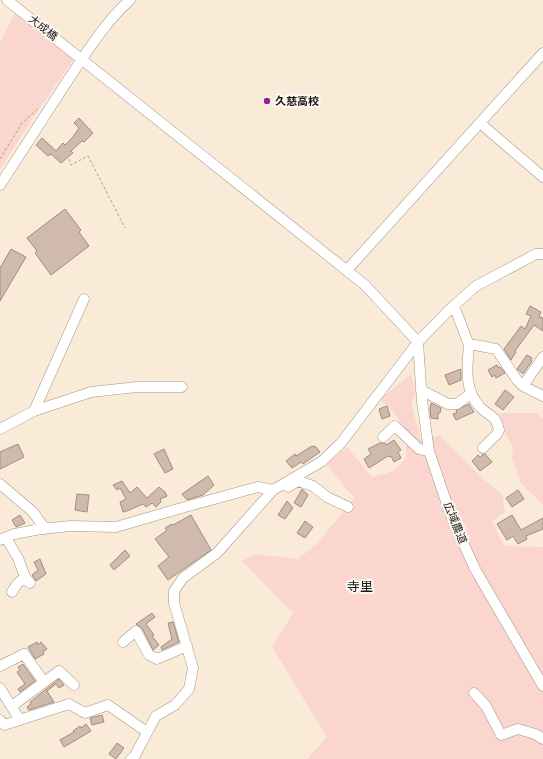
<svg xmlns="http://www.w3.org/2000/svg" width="543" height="759" viewBox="0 0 543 759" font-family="Figtree,'Noto Sans JP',sans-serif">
<rect width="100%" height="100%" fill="#faebd8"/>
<path fill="#fbd6cf" d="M15 12 75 57 31 121 0 170V43Z
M411 374 416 394 411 402 421 440 440 436 482 478 502 494 505 512 492 521 504 546 543 547V759H307L327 737 272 647 293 613 242 561 255 554 298 559 318 543 354 498 326 464 347 447 372 477 394 471 406 458V430L394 413 380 399Z
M499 413H537L543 419V505L521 483 512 458 513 446 503 430Z"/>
<path fill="#d0baae" stroke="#a18c81" d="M79 118 93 133 84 142 82 141 71 151 73 153 61 163 51 154 48 156 36 145 42 138 56 151 63 143 65 145 73 137 79 128 74 123Z
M65 209 81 230 79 232 89 246 51 275 35 253 37 251 27 238Z
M11 249 26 257 0 301V268Z
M530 306 541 312 539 317 543 318V331L534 325 515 351 516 352 511 360 504 349 521 326 525 329 531 316 526 314Z
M527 355 532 358 531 360 532 361 523 374 517 369Z
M497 365 498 368 500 367 505 373 496 378 495 375 492 377 488 370Z
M461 369V380L449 385 445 375Z
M505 390 514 397 503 410 495 404Z
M431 403 441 408 440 413H438V419L431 418 430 410Z
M469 404 474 412 456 420 453 414 457 413 456 410Z
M387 406 390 416 382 419 379 409Z
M394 440 401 450 398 452 401 458 394 462 391 456 389 457 388 456 369 468 364 459 371 454 368 449 380 443H385L386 445Z
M18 444 24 457 0 469V452Z
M312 446 316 447 320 452 303 464 301 462 292 468 286 461 295 454 296 456Z
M164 449 173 469 165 473 154 454Z
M483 454H485L492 462 480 471 472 461 478 455 480 457Z
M208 476 214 485 203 495 187 500 182 494Z
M122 481 130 493 137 487 147 498 159 487 165 492 167 496 160 499 161 502 156 507 152 503 146 507 143 504 127 511 123 512 120 502 126 499 120 488 117 490 113 485Z
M302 489 308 495 301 507 294 503Z
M518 490 524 499 512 507 506 498Z
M77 494 89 495 87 512 75 510Z
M287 501 293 508 285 519 278 515Z
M20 515 25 523 16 527 12 520Z
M191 515 211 550 168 580 158 566 169 557 155 539 167 530 165 528 172 524 173 525Z
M512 515 521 530 543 518V529L526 536 527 539 518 544 513 536 507 540 497 524Z
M305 521 313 527 305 538 297 533Z
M125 550 130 556 114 570 110 565Z
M40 559 46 574 36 581 32 575 38 570 34 562Z
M152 613 155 617 146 624 154 635 152 636 159 645 153 650 142 628 136 624Z
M173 622 179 642 162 650 161 647 172 639 168 623Z
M37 642 38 645 41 642 47 649 43 652 44 654 35 659 28 647Z
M23 664 35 681 20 692 18 689 25 684 17 672 20 670 18 667Z
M59 679 64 685 59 688 56 684 47 691 54 702 29 710 27 707 31 704 30 702Z
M102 715 104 722 92 725 90 718Z
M86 724 91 731 64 747 60 740 74 732 73 731 80 726 81 728Z
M117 743 124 748 116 759 109 754Z"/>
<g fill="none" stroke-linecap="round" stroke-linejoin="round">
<g stroke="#a49584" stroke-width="11">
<path id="minor" d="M7 0 365 285 418 342 422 401 429 451 451 516 475 569 543 686
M480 123 543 177
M0 185C23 150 45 115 68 80 87 52 105 22 130 0
M347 270 543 53
M454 306 469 345H475L496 349 517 380 523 386 543 396
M469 345C467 367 464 390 480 407 491 418 495 414 499 430L497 434 483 448
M523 386 543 357
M421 390 448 404H457L470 394
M34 411 84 299
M0 429 34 411 91 392 137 387H182
M383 437 395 426 419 449 429 451
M0 484 33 512 45 529
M288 487 298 481 313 486 327 497 348 507
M6 538 18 558 25 577 30 583
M0 540 14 534 41 529 71 526 116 527 192 505 258 487 273 490
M12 592 17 584 25 577
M123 642 136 631 149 655 157 659 187 646
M0 666 24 654 44 682
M0 688 20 720
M474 693 486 706 501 735 518 729 535 734 543 739
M12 706 59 671 74 685
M0 720 4 725 69 704 85 713 108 705 147 732
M131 759 134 757 156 716 175 705 189 689 193 668 174 603V591L183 578 217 553 273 490 321 462 341 443 418 342 449 310 476 286 536 254H543"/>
</g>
<path stroke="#aba092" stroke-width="1" stroke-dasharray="3 2" stroke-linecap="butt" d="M0 159 22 123 39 108
M69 159 71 165 88 156 125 228"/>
<use href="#minor" stroke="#fff" stroke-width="10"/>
</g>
<circle fill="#912487" stroke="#fdfaf6" stroke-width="1.5" cx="267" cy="101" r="4"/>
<g text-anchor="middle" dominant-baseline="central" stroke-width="4" stroke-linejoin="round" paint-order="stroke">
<g font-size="11" fill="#1b1610" stroke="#fdfaf6">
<text transform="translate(43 28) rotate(38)">大成橋</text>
<text transform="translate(455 523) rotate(68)">広域農道</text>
</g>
<g font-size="11" font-weight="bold" fill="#1b1610" stroke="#fdfaf6" text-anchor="start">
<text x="275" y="101">久慈高校</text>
</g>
<g font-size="13" fill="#1b1610" stroke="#fdfaf6">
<text x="360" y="586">寺里</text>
</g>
</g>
</svg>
